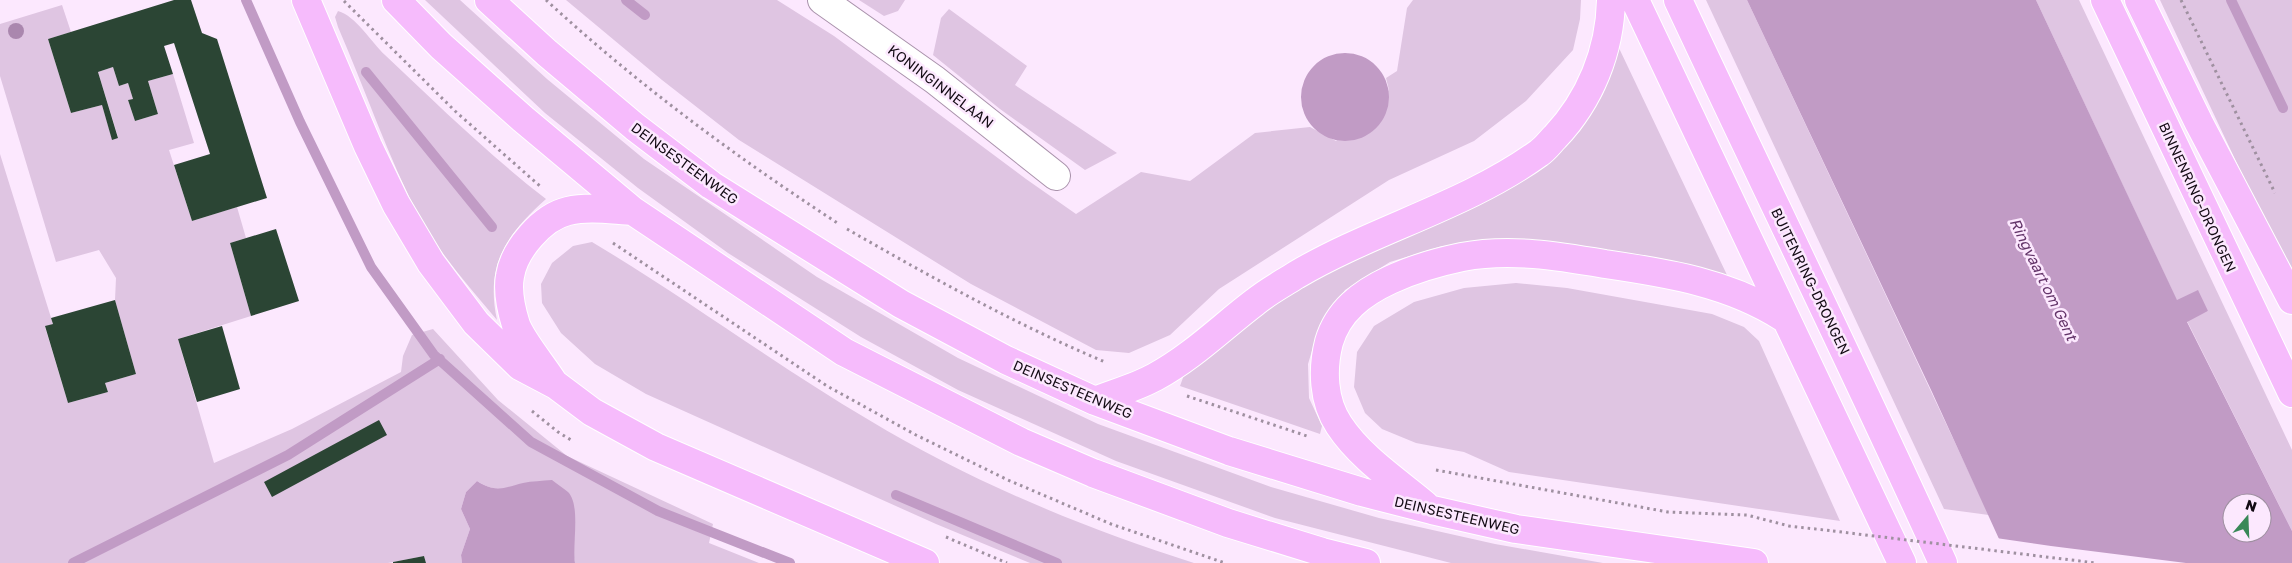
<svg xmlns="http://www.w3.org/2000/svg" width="2292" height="563" viewBox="0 0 2292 563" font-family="'Golos Text',sans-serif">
<rect width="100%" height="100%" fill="#fce8fe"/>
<path fill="#dfc5e2" d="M425 0H460L547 79 644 159 817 277 958 358 1098 424 1271 487 1379 518 1495 544 1603 563H1451L1275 518 1116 461 958 390 861 337 728 253 638 188 545 113Z
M566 0H777L834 36 1026 179 1076 214 1141 172 1190 181 1255 133 1310 127 1336 141 1389 90 1386 78 1397 71 1407 8 1413 0H1581L1580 19 1573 50 1526 101 1474 141 1389 180 1219 289 1170 335 1129 353 1096 350 971 284 739 140 662 80Z
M859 0H905L898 11 884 16Z
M1706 0H1747L1989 515 1944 509Z
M2036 0H2079L2292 450V531L2187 321 2208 311 2177 301Z
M2160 0H2292V271L2266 225Z
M62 5 71 32 48 39 71 113 102 105 112 139 118 137 98 72 113 67 119 86 128 83 133 99 128 100 135 121 158 114 148 81 173 74 194 143 169 150 192 221 237 207 246 238 230 243 251 316 178 339 214 463 292 429 401 372 403 356 412 335 433 329 498 400 567 456 713 524 709 543 759 563H575L573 552 575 526 525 483C505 489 496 493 477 481L466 492 461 509 470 529 461 555 462 563H426L424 556 388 563H0V154L53 324 45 327 68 403 108 392 105 383 136 374 115 300 116 278 99 250 56 262 0 76V24Z
M949 9 1027 66 1015 85 1117 153 1085 170 1000 109 933 55 941 18Z
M338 11C356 16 371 42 385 55 437 104 489 155 546 199 507 234 485 264 497 320 470 288 442 256 421 220 388 158 366 91 338 27L335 17Z
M1618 46 1727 275 1665 260 1527 240 1442 246 1390 262 1345 290 1319 327 1308 364 1309 398 1322 426 1320 434 1180 386 1184 375 1264 312 1323 274 1544 164 1580 131 1603 94Z
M592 242C686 298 774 364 869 420 970 481 1081 527 1194 563H1030L936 524 646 394 595 364 561 333 542 303 541 284 552 263 573 246Z
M1516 283 1567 288 1712 314 1744 327 1759 341 1840 521 1509 472 1464 452 1416 443 1382 429 1365 413 1354 387 1357 352 1374 326 1414 302 1464 288Z"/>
<path fill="#c19bc5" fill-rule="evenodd" d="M1747 0H2036L2177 300 2198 290 2208 311 2187 322 2292 531V563H2010L1932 392ZM2232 503H2262V533H2232Z
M1301 97a44 44 0 1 1 88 0a44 44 0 1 1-88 0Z
M552 480C557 484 563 488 568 492 581 505 572 545 575 563H462L461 555 470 529 461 509 466 492 477 481C496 493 503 488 523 483 532 481 542 481 552 480Z"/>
<path fill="#fce8fe" d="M1996 538 2051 546 2186 563H2007Z"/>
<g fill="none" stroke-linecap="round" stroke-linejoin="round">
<path stroke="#c19bc5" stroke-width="10" d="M246 0 300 122 371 267 434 355 531 442 658 511 790 563
M626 0 645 15
M2231 0 2283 108
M366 72 492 227
M896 495 1057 563
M73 563 288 455 440 359"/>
</g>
<path fill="#2b4534" d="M174 0H191L202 33 217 39 267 198 192 221 174 165 210 154 174 43 164 46 173 74 148 81 158 114 135 121 128 100 133 99 128 83 119 86 113 67 98 72 118 138 112 140 102 105 71 113 48 39Z
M276 229 299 301 251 316 230 243Z
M115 300 136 374 105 383 108 392 68 403 45 326 53 324 51 318Z
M222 326 240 389 197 402 178 339Z
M379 420 387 435 272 497 264 482Z
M424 556 426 563H393V562Z"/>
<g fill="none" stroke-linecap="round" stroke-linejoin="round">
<g stroke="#aa93ac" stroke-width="30">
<path id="minor" d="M822 0 935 80 1056 176"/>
</g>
<g stroke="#fff" stroke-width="30">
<path id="trunk" d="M306 0 368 146 396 204 431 263 476 323 520 366 556 385 592 412 656 447 925 563
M396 0 441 46 523 119 633 211 844 352 1021 442 1093 473 1228 523 1322 552 1366 563
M489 0 547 53 635 127 711 185 901 304 1006 360 1095 401 1229 451 1362 492 1432 510 1516 529 1754 563
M1635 0 1902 563
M1678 0C1766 188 1857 374 1943 563
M2105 0 2292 393
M2139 0 2199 123 2292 300
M553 382C543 366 522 341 516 325 511 309 507 292 510 276 514 250 542 217 568 211 589 206 612 210 633 211
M1095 401C1115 393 1137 387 1155 377 1192 357 1222 327 1255 302 1267 292 1282 284 1296 275 1374 229 1466 206 1539 153 1545 149 1550 142 1555 137 1590 100 1610 51 1611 0
M1425 505C1395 480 1360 457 1339 425 1323 401 1322 369 1329 342 1338 311 1362 293 1390 280 1413 269 1438 262 1462 257 1510 248 1558 256 1605 264 1667 273 1730 283 1784 318"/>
</g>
<path stroke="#9f90a0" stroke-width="3" stroke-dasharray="2.5 4" stroke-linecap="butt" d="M546 0C637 84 736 157 839 224
M2181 0 2275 193
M344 1 455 111 541 187
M847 229C931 277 1015 324 1105 362
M613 243 827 386 916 435 1008 480 1111 524 1225 563
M1187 396 1307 436
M532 411 558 432 571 440
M1436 470 1668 512 1747 515 1789 526 1833 531
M946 537 1007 563"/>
<use href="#minor" stroke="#fff" stroke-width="28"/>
<use href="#trunk" stroke="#f6bbfc" stroke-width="28"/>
<path stroke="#9f90a0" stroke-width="3" stroke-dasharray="2.5 4" stroke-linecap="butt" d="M1833 531 2096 563"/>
</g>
<circle fill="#aa87ae" cx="16" cy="31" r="8"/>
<g text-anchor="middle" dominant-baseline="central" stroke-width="5" stroke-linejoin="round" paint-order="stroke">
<g font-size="14" fill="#120a13" stroke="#fce8fe">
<text transform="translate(941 86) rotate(37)">KONINGINNELAAN</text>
<text transform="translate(685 163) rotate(36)">DEINSESTEENWEG</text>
<text transform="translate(2198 197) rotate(65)">BINNENRING-DRONGEN</text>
<text transform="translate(1811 281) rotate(64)">BUITENRING-DRONGEN</text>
<text transform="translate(1073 389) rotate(23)">DEINSESTEENWEG</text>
<text transform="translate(1457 515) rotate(13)">DEINSESTEENWEG</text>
</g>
<g font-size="15" font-style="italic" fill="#633469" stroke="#fce8fe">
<text transform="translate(2044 279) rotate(64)">Ringvaart om Gent</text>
</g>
</g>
<g transform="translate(2247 518) rotate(19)"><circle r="24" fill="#fce8fe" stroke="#9e8fa0"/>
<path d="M0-4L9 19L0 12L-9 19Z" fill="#398858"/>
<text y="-8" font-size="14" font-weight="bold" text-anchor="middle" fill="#120a13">N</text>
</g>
</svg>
